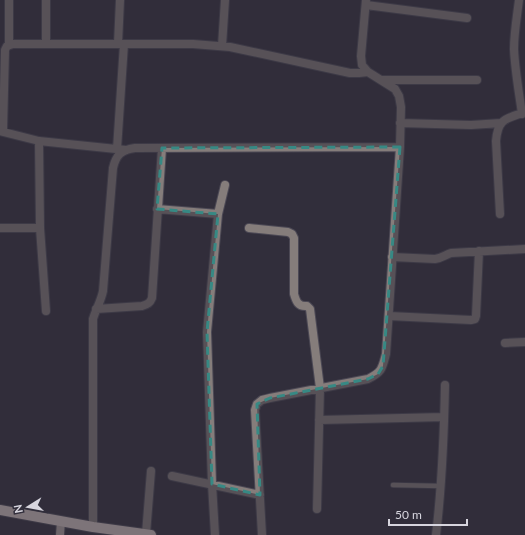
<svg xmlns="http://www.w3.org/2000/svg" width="525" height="535" viewBox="0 0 525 535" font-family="Lato,sans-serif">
<rect width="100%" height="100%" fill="#312e3b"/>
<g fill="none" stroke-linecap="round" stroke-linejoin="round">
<g stroke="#4c4955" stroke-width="6">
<path id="lane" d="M393 485 441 486"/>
</g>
<g stroke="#4c4955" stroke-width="10">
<path id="street" d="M519 0C517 16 514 33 514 49 515 71 519 92 522 114
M366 5 467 18
M46 44V0
M118 44 120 0
M9 45V0
M222 46 225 0
M381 80H477
M400 123 471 125 501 123
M0 131 39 141 126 150
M3 131 5 50 7 46 13 44H193L230 47 350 73H359L368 72
M39 141 40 228 46 311
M117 149 124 44
M157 209 218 214
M500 214 496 141C498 118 506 119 525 112
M0 228H40
M249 228 288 232 292 234 294 238V294C296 301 298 307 307 306L310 309 320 388 317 509
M392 257 435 259C442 258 445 255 451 253L525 249
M96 309 142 306C148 304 150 303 152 298L162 148
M389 316 471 320 475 319 476 316 479 251
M505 343 525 342
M319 420 444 417
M172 476 260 495
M93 527V319C96 309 101 301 103 291L113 168C116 155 121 150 135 148L400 147
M146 534 151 471
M215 535 212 484 207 332 218 214 225 185
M262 535 255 410 257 404 262 400 270 398 368 379C382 372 382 369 386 354L400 147 401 107 399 96 395 89 368 72 362 65 361 56 366 0
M436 535C442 485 444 435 445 385"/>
</g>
<g stroke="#4c4955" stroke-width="10">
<path id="secondary" d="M60 535 61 521"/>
</g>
<g stroke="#4c4955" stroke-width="12">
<path id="primary" d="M0 510 93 527 151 535"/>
</g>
<use href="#lane" stroke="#857d7b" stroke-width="4.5"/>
<use href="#street" stroke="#857d7b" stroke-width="8"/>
<use href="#secondary" stroke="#b5a8a4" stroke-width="8"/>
<use href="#primary" stroke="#dac9c5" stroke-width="10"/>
</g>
<path d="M0 0H525V535H0ZM400 147 383 366 378 374 368 379 270 398 257 404 260 495 212 484 207 332 218 214 157 209 162 148Z" fill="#312e3b" fill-opacity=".55" fill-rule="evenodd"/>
<path fill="none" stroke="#378984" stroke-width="3" stroke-dasharray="8 5" stroke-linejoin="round" d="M400 147 383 366 378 374 368 379 270 398 257 404 260 495 212 484 207 332 218 214 157 209 162 148Z"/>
<g transform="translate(28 507) rotate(259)" stroke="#312e3b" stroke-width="3" paint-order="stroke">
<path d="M0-3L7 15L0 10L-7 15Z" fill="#d7d5de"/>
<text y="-6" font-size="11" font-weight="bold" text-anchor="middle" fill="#d7d5de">N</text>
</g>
<path d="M389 519v6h78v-6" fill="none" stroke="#d7d5de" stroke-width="2"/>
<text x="395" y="519" font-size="12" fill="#d7d5de" stroke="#312e3b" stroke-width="3" paint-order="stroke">50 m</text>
</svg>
